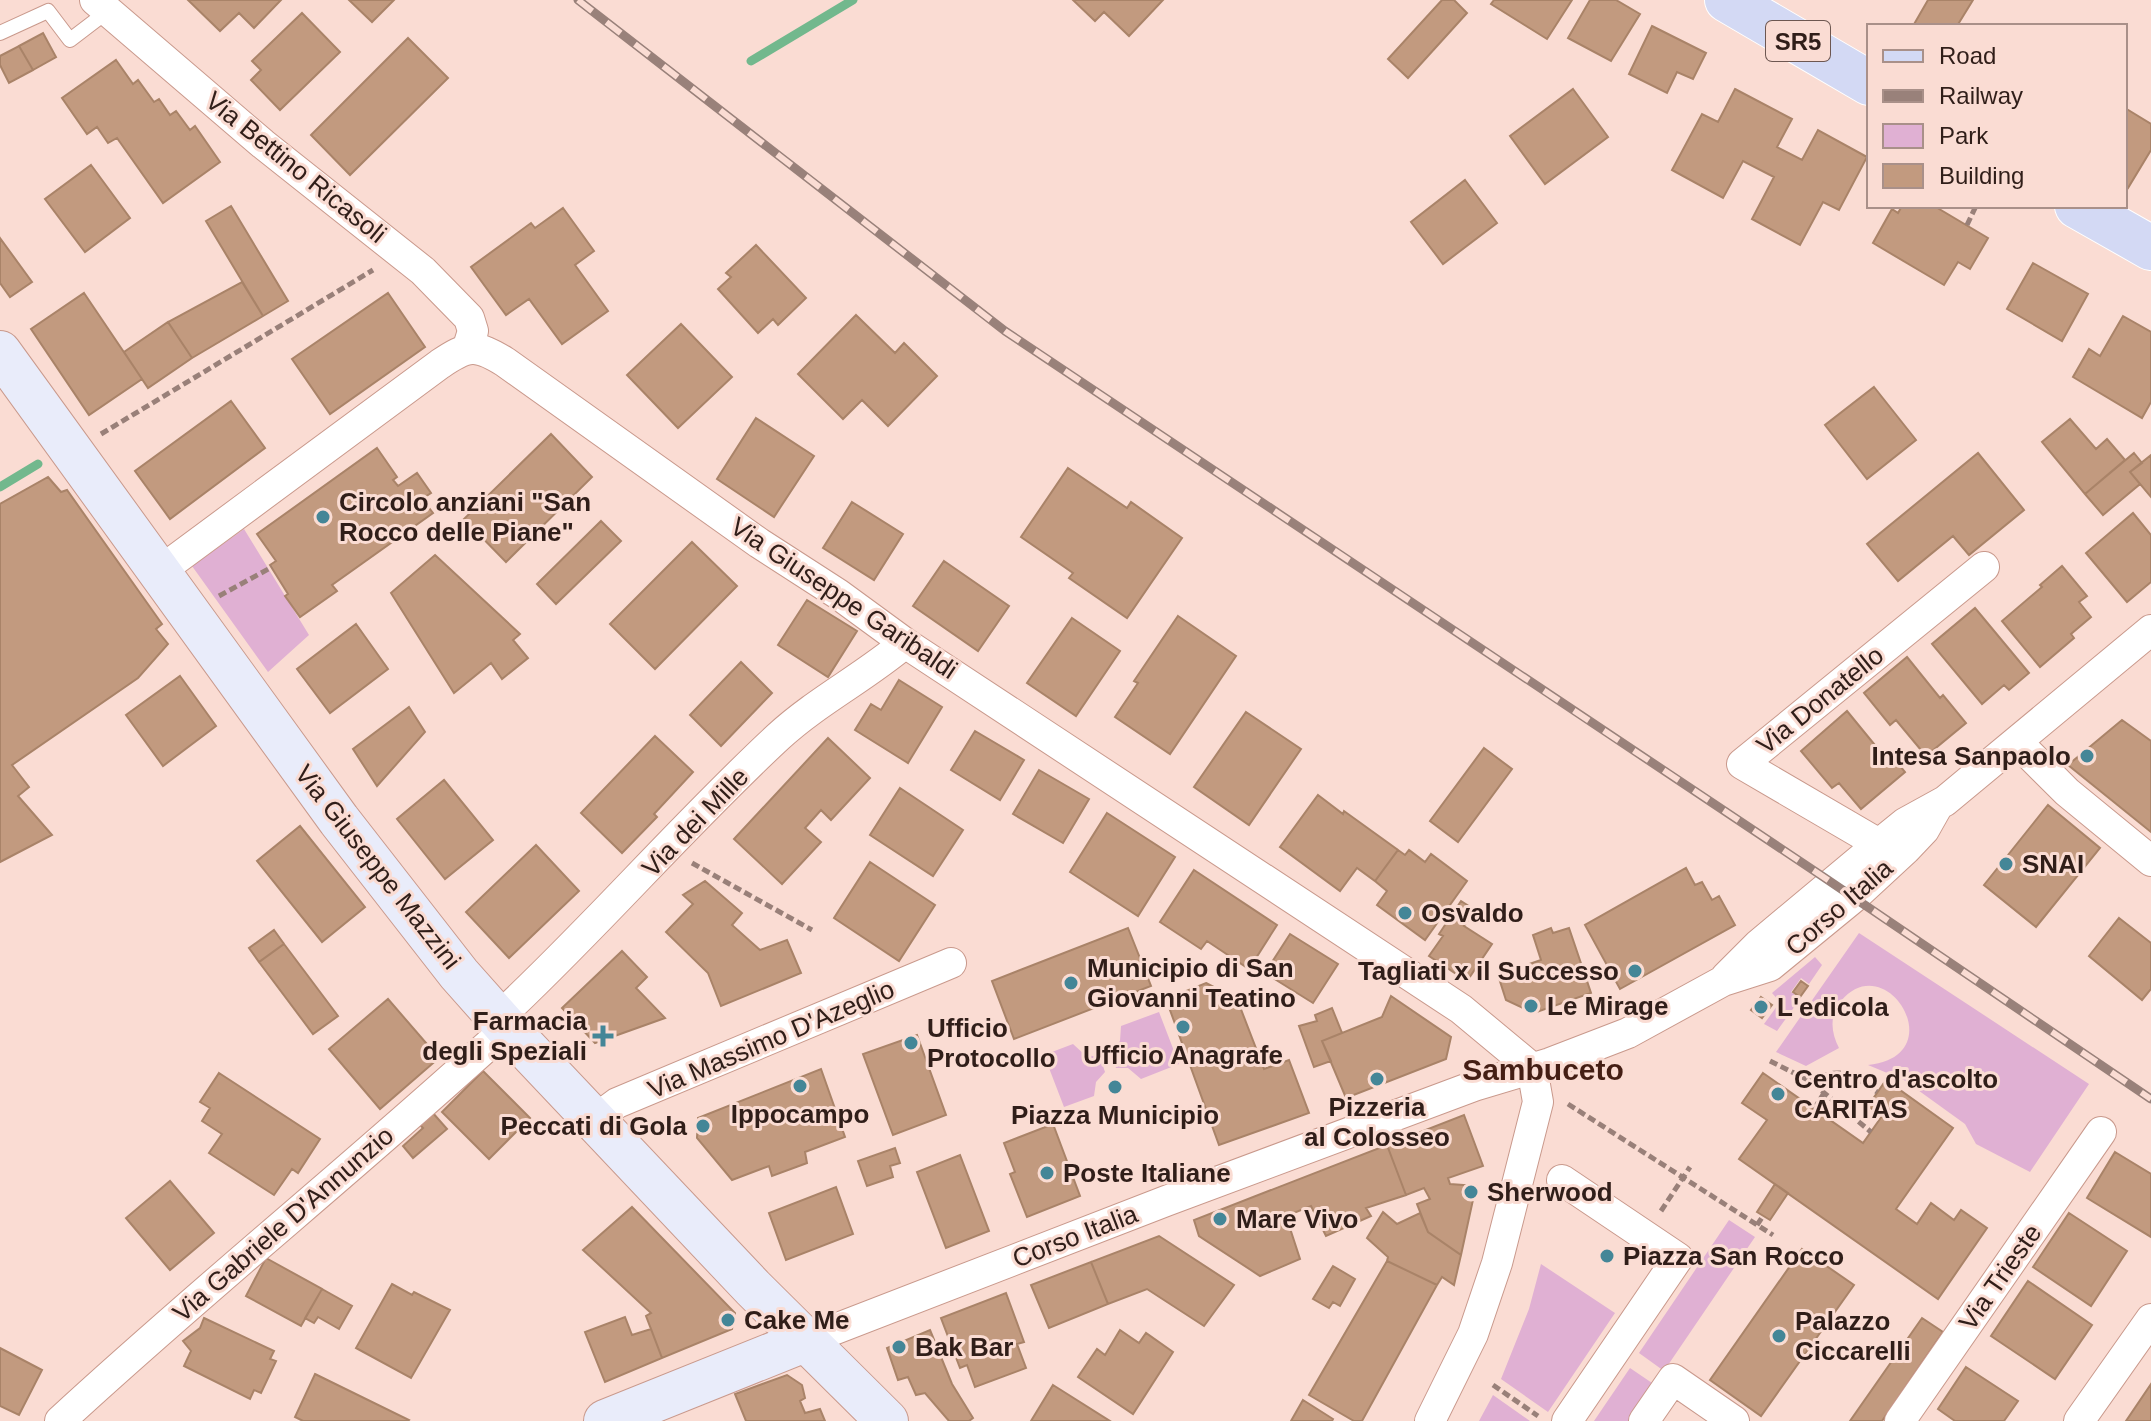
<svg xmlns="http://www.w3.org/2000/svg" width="2151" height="1421" viewBox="0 0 2151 1421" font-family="Arial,sans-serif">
<rect width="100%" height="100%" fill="#fadcd3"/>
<path fill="#e0b0d3" d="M244 529 309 635 268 672 192 566Z
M1859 933 2089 1084 2030 1172 1976 1144 1965 1124 1904 1080 1868 1065C1954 1056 1886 946 1841 1001 1829 1016 1831 1032 1839 1048L1806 1066 1776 1052Z
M1815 957 1822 965 1809 984 1801 978 1791 992 1800 999 1777 1031 1764 1024 1780 1002 1772 993Z
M1159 1012 1179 1064 1141 1079 1128 1068H1116L1110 1053 1120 1041 1121 1026Z
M1073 1044 1085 1055 1100 1057 1105 1072 1096 1082 1094 1096 1064 1107 1044 1055Z
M1729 1220 1755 1237 1664 1371 1639 1353Z
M1541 1264 1615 1313 1548 1412 1501 1379 1529 1309Z
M1630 1368 1655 1385 1630 1421H1594Z
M1493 1395 1530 1421H1479Z"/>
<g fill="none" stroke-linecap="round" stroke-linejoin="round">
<path stroke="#72b88d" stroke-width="9" d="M751 61 853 0
M0 487 38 464"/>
</g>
<path fill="#c29a7f" stroke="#a98368" stroke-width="2" d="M188 0H281L254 28 239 13 220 31Z
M349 0H394L372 22Z
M1073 0H1163L1129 36 1104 12 1095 21Z
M1442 0H1454L1467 13 1408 78 1388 59Z
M1494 0H1572L1547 39 1491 4Z
M1590 0H1616L1640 14 1611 61 1568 38Z
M1928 0H1973L1957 26H1913Z
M302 13 340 52 280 110 251 80 261 70 252 61Z
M1652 26 1706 53 1693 79 1677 72 1667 93 1629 74Z
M43 33 56 57 33 70 19 46Z
M408 38 448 78 350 175 311 135Z
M19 46 33 70 9 83 0 65V56Z
M116 60 133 84 138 80 154 102 159 99 170 115 176 111 190 130 195 126 220 162 163 203 117 138 108 143 97 127 87 134 62 98Z
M1573 89 1608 137 1545 184 1510 136Z
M1735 89 1792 119 1777 147 1802 160 1818 130 1867 157 1839 210 1823 202 1800 245 1752 219 1774 177 1743 161 1723 198 1672 170 1702 114 1718 122Z
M2125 108 2151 124V150L2128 188 2125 186Z
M91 165 130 218 85 252 45 199Z
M1465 180 1497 223 1443 264 1411 222Z
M231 206 288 301 263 316 206 221Z
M1902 206H1934L1988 238 1970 269 1958 262 1944 285 1873 243 1892 209 1898 213Z
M563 208 594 251 575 265 608 311 562 344 529 299 506 315 471 267 531 223 535 228Z
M0 238 32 282 10 297 0 283Z
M756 245 806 298 778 325 773 319 758 333 718 289 731 277 726 273Z
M2033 263 2088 294 2062 341 2007 309Z
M242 282 263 316 192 358 168 322Z
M84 293 142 379 89 415 31 329Z
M388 293 425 347 330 414 292 359Z
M856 315 895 353 904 343 937 376 888 426 862 400 843 419 798 374Z
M2123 316 2151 332V402L2142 418 2073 377 2089 349 2100 356Z
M168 322 192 358 148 388 124 352Z
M681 324 732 377 678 428 627 375Z
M1874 387 1916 440 1867 479 1825 425Z
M231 401 265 448 170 519 135 471Z
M756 418 814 456 774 517 717 479Z
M2070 419 2096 449 2107 439 2125 460 2085 494 2042 442Z
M551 434 592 477 506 562 464 519Z
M377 448 397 477 393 480 398 486 417 473 431 493 422 499 433 513 332 585 337 591 300 617 285 596 288 594 270 565 276 561 257 534Z
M1978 453 2024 510 1969 555 1953 536 1898 581 1867 544Z
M2134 453 2142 463 2130 472 2140 484 2103 515 2085 494Z
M2151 455V497L2130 472Z
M1068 468 1127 508 1131 502 1182 538 1127 618 1069 578 1073 573 1021 537Z
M48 477 61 492 67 490 162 624 156 629 168 644 138 678 12 765 29 787 18 796 52 835 0 862V504Z
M852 502 903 534 874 580 823 548Z
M2133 513 2151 535V582L2127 602 2086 553Z
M601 521 621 541 556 604 537 584Z
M692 542 737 586 655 669 610 624Z
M435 555 520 634 513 640 528 658 502 679 491 663 454 693 391 593Z
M944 561 1009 606 978 651 913 606Z
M2062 566 2087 596 2079 602 2091 617 2071 634 2074 638 2040 667 2002 621 2042 587 2040 585Z
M807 600 857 631 828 677 778 645Z
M1975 608 2029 673 2009 690 2004 685 1982 704 1932 644Z
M1178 616 1236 656 1170 754 1115 717 1138 683 1134 681Z
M1072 618 1120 651 1076 716 1027 683Z
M356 624 388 669 330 713 297 669Z
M1907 657 1940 698 1943 695 1966 723 1926 756 1896 720 1890 725 1864 693Z
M741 662 772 693 721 746 690 715Z
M180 676 216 726 163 766 126 715Z
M899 680 942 707 908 763 855 730 871 704 881 710Z
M409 707 425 732 377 786 353 749Z
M1847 711 1883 755 1888 751 1905 772 1861 809 1839 783 1832 788 1801 751Z
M1246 712 1301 749 1249 825 1194 787Z
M2122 720 2151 741V832L2068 765Z
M975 731 1024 760 1000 800 951 770Z
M655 736 693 772 654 814 657 817 622 853 581 813Z
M828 738 870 778 831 820 821 810 805 828 821 842 782 884 734 839Z
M1484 748 1512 769 1458 842 1430 821Z
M1039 770 1089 799 1063 843 1013 814Z
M444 780 493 840 445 879 397 819Z
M900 788 963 830 933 876 870 835Z
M1318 795 1343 814 1344 811 1398 850 1375 881 1357 868 1340 891 1280 847Z
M2048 805 2100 848 2036 927 1984 885Z
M1107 813 1175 857 1138 916 1070 872Z
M300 826 365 907 322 942 257 861Z
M536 845 579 891 509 958 466 912Z
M1398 850 1405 855 1409 850 1425 862 1431 854 1467 881 1425 940 1377 905 1387 891 1375 881Z
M870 862 935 905 899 961 834 918Z
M1686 868 1695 885 1702 882 1712 900 1719 896 1735 925 1620 989 1585 925Z
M1194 870 1277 925 1249 969 1207 941 1201 949 1160 922Z
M705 881 742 913 732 925 760 950 787 940 801 973 721 1006 708 973 666 932 693 904 683 895Z
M1461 901 1475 910 1464 926 1492 944 1467 981 1429 956 1443 936 1439 934Z
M2119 918 2151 943V989L2142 1000 2089 956Z
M1128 928 1151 986 1014 1039 992 981Z
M1551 928 1553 933 1569 928 1591 993 1534 1013 1506 1000 1498 975 1541 960 1533 935Z
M274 930 284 944 259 962 249 948Z
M1290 934 1338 964 1313 1003 1265 973Z
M284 944 338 1016 313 1034 259 962Z
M622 951 647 977 636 988 665 1018 595 1043 562 1008Z
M1801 981 1808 986 1800 997 1793 992Z
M1206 983 1237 999 1264 1069 1289 1060 1309 1113 1219 1145 1166 999Z
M1391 996 1451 1037 1446 1059 1346 1098 1322 1041 1382 1017Z
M1761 997 1772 1005 1762 1018 1751 1010Z
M388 999 439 1058 380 1109 329 1049Z
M1332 1008 1342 1033 1322 1041 1331 1061 1314 1067 1299 1026 1317 1021 1315 1015Z
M917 1035 946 1115 893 1135 863 1054Z
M821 1069 845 1137 805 1152 807 1163 772 1176 769 1166 732 1180 697 1138 698 1118Z
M483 1071 530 1118 489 1159 442 1112Z
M219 1073 320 1139 298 1173 292 1169 274 1195 209 1153 222 1134 202 1121 210 1108 200 1102Z
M1763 1073 1863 1143 1882 1116 1868 1106 1886 1080 1953 1128 1896 1209 1917 1224 1931 1203 1954 1220 1961 1210 1987 1228 1938 1299 1739 1159 1767 1120 1742 1103Z
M432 1112 447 1129 413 1158 403 1146 423 1128 419 1124Z
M1464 1115 1483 1166 1448 1178 1450 1184 1476 1186 1461 1255 1428 1232 1417 1204 1430 1199 1424 1188 1406 1195 1387 1145Z
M1053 1124 1080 1196 1027 1217 1010 1174 1015 1172 1004 1143Z
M1387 1145 1406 1195 1366 1208 1371 1216 1326 1236 1311 1206 1286 1216 1300 1259 1260 1276 1199 1236 1194 1220Z
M895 1148 900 1163 890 1166 893 1177 867 1186 858 1161Z
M2115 1152 2151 1174V1237L2087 1198Z
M960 1155 989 1231 946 1248 917 1172Z
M170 1181 214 1233 170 1270 126 1218Z
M1775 1184 1788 1193 1770 1220 1757 1212Z
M836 1187 853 1234 786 1260 769 1213Z
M632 1207 735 1313 732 1329 662 1358 646 1316 651 1313 583 1250Z
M1383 1212 1397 1224 1420 1213 1428 1232 1461 1255 1454 1285 1442 1277 1437 1285 1387 1261 1388 1257 1367 1238Z
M2069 1213 2127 1251 2091 1306 2033 1267Z
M1159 1236 1234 1285 1204 1326 1147 1289 1108 1304 1091 1262Z
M1802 1249 1854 1285 1761 1416 1710 1380Z
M266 1258 322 1289 301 1326 246 1296Z
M1387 1261 1437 1285 1362 1421H1354L1309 1395Z
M1091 1262 1108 1304 1049 1328 1031 1285Z
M1333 1266 1355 1279 1340 1306 1333 1302 1329 1308 1313 1299Z
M2028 1281 2092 1325 2055 1379 1991 1336Z
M392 1284 412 1295 414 1292 450 1310 411 1378 356 1348Z
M322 1289 352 1306 339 1329 318 1317 314 1323 305 1318Z
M1006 1293 1024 1342 1017 1344 1026 1368 975 1387 967 1365 960 1368 941 1318Z
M625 1317 632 1335 651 1329 662 1358 605 1382 585 1332Z
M204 1318 274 1351 270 1359 276 1361 261 1393 254 1390 250 1399 184 1366 191 1351 183 1341 200 1328Z
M1922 1318 1943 1332 1882 1421H1850Z
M930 1330 952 1384 973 1418 969 1421H949L925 1393 916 1395 908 1377 898 1380 887 1348Z
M1120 1330 1139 1343 1146 1333 1173 1352 1133 1414 1078 1377 1097 1349 1105 1355Z
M0 1348 42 1370 19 1415 0 1406Z
M1966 1367 2018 1401 2004 1421H1955L1938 1409Z
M315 1374 409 1420 408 1421H303L295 1417Z
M787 1375 802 1385 805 1398 800 1401 805 1413 820 1409 825 1421H746L735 1394Z
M2151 1384V1421H2126Z
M1053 1385 1110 1421H1031Z
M1303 1400 1333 1419 1332 1421H1291Z"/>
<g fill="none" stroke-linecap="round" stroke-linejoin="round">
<g stroke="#c9998c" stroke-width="16">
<path id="lane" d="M0 33 48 11 70 40 108 11"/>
</g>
<g stroke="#c9998c" stroke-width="32">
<path id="street" d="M95 0 263 144 423 271 469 318 473 331 468 347
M160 571 440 364C468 345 476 344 505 362L759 543 838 594 905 643 1461 1009 1532 1068
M2017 742 2067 792 2151 861
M1879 844 1742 764 1984 567
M1726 977 1758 945 1879 844 1905 823 1945 801 2151 630
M498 1018C595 928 681 827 778 737 817 701 865 677 905 643
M594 1120 617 1103 951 963
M1562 1180 1678 1258 1567 1421
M807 1340 1166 1201 1474 1086 1550 1063 1628 1033 1723 981 1770 966 1853 898 1906 849 1924 830 1937 807
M60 1421C206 1286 361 1162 507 1028
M1430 1421 1473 1334 1497 1263 1538 1102 1532 1068
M1644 1421 1673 1379 1734 1421
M1900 1421 2101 1132
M2079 1421 2151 1319"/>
</g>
<g stroke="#c9998c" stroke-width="44">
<path id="secondary" d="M0 352 339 820 459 974 507 1028 753 1288 887 1421
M605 1421 807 1340"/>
</g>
<g stroke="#fff" stroke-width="46">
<path id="primary" d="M1727 0 1869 83
M2077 206 2151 248"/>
</g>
<path stroke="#998079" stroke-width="5" stroke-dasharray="8 4" stroke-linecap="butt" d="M1967 225 1976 206
M101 434 373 270
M219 596 272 567
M692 863 812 930
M1770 1061 1810 1081 1871 1132
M1810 1081C1843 1066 1849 1073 1877 1092
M1568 1104 1773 1235
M1814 1109 1824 1093
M1661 1211 1690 1167
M1757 1225 1763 1216
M1493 1385 1538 1416"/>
<use href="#lane" stroke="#fff" stroke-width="14"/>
<use href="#street" stroke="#fff" stroke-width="30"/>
<use href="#secondary" stroke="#e9ecfa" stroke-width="42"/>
<use href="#primary" stroke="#d3d9f4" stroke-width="44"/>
<g stroke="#99817a" stroke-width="9">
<path id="rail" d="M578 0 1005 331 1822 876 2151 1099"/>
</g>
<use href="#rail" stroke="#fadcd3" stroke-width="6" stroke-dasharray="18" stroke-linecap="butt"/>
</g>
<g fill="#448697" stroke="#fadcd3" stroke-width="3">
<circle cx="323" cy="517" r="8"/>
<circle cx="2087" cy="756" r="8"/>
<circle cx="2006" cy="864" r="8"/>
<circle cx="1405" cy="913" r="8"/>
<circle cx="1635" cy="971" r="8"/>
<circle cx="1071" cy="983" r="8"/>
<circle cx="1531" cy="1006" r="8"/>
<circle cx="1761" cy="1007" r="8"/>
<circle cx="1183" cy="1027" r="8"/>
<path d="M599 1024h8v8h8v8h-8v8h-8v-8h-8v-8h8z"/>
<circle cx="911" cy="1043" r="8"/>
<circle cx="1377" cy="1079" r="8"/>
<circle cx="800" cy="1086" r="8"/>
<circle cx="1115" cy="1087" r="8"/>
<circle cx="1778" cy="1094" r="8"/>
<circle cx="703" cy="1126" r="8"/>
<circle cx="1047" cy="1173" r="8"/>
<circle cx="1471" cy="1192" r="8"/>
<circle cx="1220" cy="1219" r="8"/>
<circle cx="1607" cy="1256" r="8"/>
<circle cx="728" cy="1320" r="8"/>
<circle cx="1779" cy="1336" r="8"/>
<circle cx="899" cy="1347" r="8"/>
</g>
<g text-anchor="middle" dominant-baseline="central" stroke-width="6" stroke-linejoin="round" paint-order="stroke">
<rect fill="#fadcd3" stroke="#6d5751" stroke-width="2" x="1766" y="21" width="64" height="40" rx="6"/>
<g font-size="24" font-weight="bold" fill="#301e19">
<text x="1798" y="41">SR5</text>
</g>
<g font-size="26" fill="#301e19" stroke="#fadcd3">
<text transform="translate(296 167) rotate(39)">Via Bettino Ricasoli</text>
<text transform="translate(844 598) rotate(34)">Via Giuseppe Garibaldi</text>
<text transform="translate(1820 700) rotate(-39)">Via Donatello</text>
<text transform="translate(695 822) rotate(-46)">Via dei Mille</text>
<text transform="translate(378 867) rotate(52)">Via Giuseppe Mazzini</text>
<text transform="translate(1839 907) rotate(-41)">Corso Italia</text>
<text transform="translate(771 1039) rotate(-23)">Via Massimo D'Azeglio</text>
<text transform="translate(283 1224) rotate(-41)">Via Gabriele D'Annunzio</text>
<text transform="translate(1075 1236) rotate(-21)">Corso Italia</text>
<text transform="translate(2000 1277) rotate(-55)">Via Trieste</text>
</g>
<g font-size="26" font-weight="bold" fill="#301e19" stroke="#fadcd3" text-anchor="start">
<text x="339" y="502">Circolo anziani "San<tspan x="339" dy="30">Rocco delle Piane"</tspan></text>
<text x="2071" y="756" text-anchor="end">Intesa Sanpaolo</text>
<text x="2022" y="864">SNAI</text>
<text x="1421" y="913">Osvaldo</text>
<text x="1087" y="968">Municipio di San<tspan x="1087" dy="30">Giovanni Teatino</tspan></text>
<text x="1619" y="971" text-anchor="end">Tagliati x il Successo</text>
<text x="1547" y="1006">Le Mirage</text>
<text x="1777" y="1007">L'edicola</text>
<text x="587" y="1021" text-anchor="end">Farmacia<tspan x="587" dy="30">degli Speziali</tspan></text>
<text x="927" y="1028">Ufficio<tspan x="927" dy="30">Protocollo</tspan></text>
<text x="1183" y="1055" text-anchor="middle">Ufficio Anagrafe</text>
<text x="1794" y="1079">Centro d'ascolto<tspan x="1794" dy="30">CARITAS</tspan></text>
<text x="1377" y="1107" text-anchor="middle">Pizzeria<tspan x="1377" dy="30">al Colosseo</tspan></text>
<text x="800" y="1114" text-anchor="middle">Ippocampo</text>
<text x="1115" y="1115" text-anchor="middle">Piazza Municipio</text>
<text x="687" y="1126" text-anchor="end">Peccati di Gola</text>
<text x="1063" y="1173">Poste Italiane</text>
<text x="1487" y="1192">Sherwood</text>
<text x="1236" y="1219">Mare Vivo</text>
<text x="1623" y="1256">Piazza San Rocco</text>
<text x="744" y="1320">Cake Me</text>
<text x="1795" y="1321">Palazzo<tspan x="1795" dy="30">Ciccarelli</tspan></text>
<text x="915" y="1347">Bak Bar</text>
</g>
<g font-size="30" font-weight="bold" fill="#441e14" stroke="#fadcd3">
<text x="1543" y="1069">Sambuceto</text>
</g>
</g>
<rect x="1867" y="24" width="260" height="184" fill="#fadcd3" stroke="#a99089" stroke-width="2"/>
<rect x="1883" y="50" width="40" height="12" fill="#d3d9f4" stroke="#a99089" stroke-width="2"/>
<text x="1939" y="64" font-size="24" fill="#301e19">Road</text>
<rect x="1883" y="90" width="40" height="12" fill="#99817a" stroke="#a99089" stroke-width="2"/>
<text x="1939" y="104" font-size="24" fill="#301e19">Railway</text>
<rect x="1883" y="124" width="40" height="24" fill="#e0b0d3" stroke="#a99089" stroke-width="2"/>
<text x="1939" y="144" font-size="24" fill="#301e19">Park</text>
<rect x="1883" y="164" width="40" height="24" fill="#c29a7f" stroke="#a99089" stroke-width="2"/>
<text x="1939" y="184" font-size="24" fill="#301e19">Building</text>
</svg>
